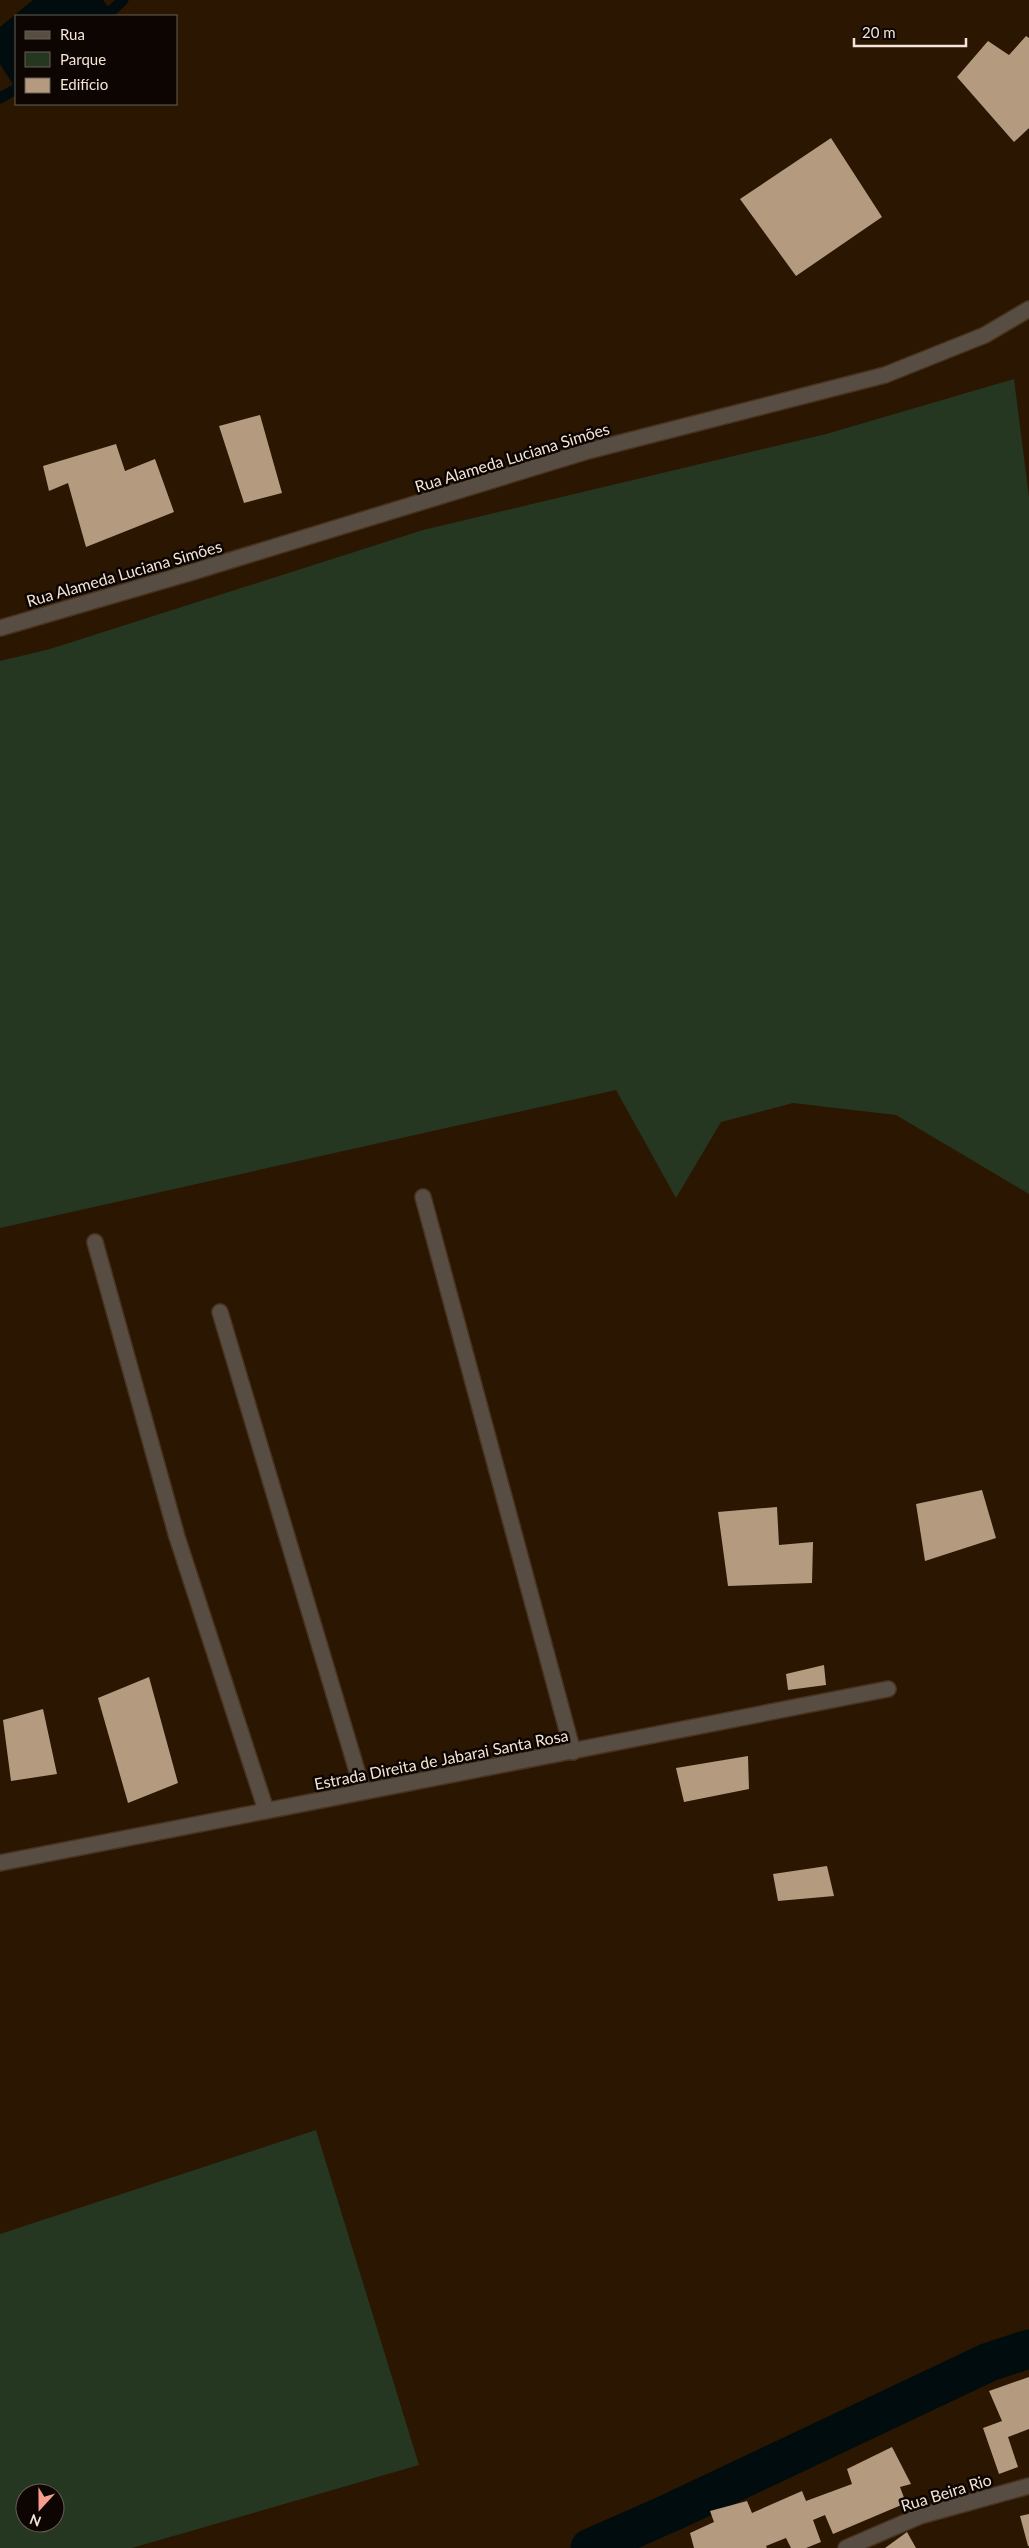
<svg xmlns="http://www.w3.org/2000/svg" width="1029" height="2548" viewBox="0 0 1029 2548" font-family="Lato,sans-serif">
<rect width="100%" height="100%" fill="#2b1602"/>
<path fill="#253621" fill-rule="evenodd" d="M1014 379 1029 497V1194L896 1115 793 1103 721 1122 676 1198 616 1090 0 1228V661L50 649 423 530 826 434Z
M316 2130 419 2465 132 2548H0V2234ZM25 2493H55V2523H25Z"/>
<path fill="#000c0d" d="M33 0H103L115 16H16V89L0 64V27Z"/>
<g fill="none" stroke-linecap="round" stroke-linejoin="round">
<path stroke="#000c0d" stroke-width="11" d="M106 16 123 0
M0 98 16 89"/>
<path stroke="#000c0d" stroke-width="39" d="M590 2548 674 2511 989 2362 1029 2349"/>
</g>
<path fill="#b49b80" d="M1026 36 1029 38V128L1014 142 957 77 988 41 1009 55Z
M831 138 882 217 796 276 740 199Z
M260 415 282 493 244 503 219 426Z
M116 444 125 471 155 459 174 512 86 547 68 483 49 491 43 466Z
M982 1490 996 1538 925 1561 916 1504Z
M777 1507 779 1545 813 1542 812 1583 728 1586 718 1512Z
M824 1665 826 1685 788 1690 786 1674Z
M149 1677 178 1783 128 1803 98 1698Z
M43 1709 57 1774 11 1781 3 1720Z
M748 1756 749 1789 684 1802 676 1768Z
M827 1866 834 1896 778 1901 773 1874Z
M1029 2377V2429L1008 2437 1018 2467 999 2474 983 2428 1002 2421 989 2391Z
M892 2447 911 2484 900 2487 906 2503 833 2534 825 2515 813 2520 821 2542 806 2548H791L786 2538 766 2546 767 2548H694L690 2533 714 2522 710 2511 747 2501 752 2513 802 2491 806 2501 852 2484 847 2469Z
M1029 2514V2546H1028L1020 2516Z
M907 2532 916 2548H885Z"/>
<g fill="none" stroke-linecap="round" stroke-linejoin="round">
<g stroke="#473320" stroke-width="18">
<path id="minor" d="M0 628 189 573 588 451 885 375 985 335 1029 309
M423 1197 573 1752
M95 1242 177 1537 266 1810
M220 1312 363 1791
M0 1863 888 1689
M846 2548 920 2516 1029 2486"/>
</g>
<use href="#minor" stroke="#574d43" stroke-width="15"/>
</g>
<g text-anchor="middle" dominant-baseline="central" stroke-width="5" stroke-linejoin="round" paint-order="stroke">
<g font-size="16" fill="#f3e4d7" stroke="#0d0501">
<text transform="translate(512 457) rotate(-17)">Rua Alameda Luciana Simões</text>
<text transform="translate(124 573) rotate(-16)">Rua Alameda Luciana Simões</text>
<text transform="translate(441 1759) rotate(-11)">Estrada Direita de Jabarai Santa Rosa</text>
<text transform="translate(946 2492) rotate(-17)">Rua Beira Rio</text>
</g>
</g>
<rect x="15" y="15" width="162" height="90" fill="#0d0501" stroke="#695e57"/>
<rect x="25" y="31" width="25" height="8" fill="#574d43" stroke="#695e57"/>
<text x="60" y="40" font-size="15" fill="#f3e4d7">Rua</text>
<rect x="25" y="52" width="25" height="15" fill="#253621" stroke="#695e57"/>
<text x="60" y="65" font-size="15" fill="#f3e4d7">Parque</text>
<rect x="25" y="78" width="25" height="15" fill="#b49b80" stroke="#695e57"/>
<text x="60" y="90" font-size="15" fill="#f3e4d7">Edifício</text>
<g transform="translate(40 2508) rotate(201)"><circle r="24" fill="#0d0501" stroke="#695e57"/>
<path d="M0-4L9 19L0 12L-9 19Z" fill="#f59d8e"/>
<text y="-8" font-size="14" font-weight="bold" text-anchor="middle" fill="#f3e4d7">N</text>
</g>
<path d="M854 38v8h112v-8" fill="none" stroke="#f3e4d7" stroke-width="2.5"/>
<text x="862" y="38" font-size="15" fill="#f3e4d7" stroke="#0d0501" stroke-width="4" paint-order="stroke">20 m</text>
</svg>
